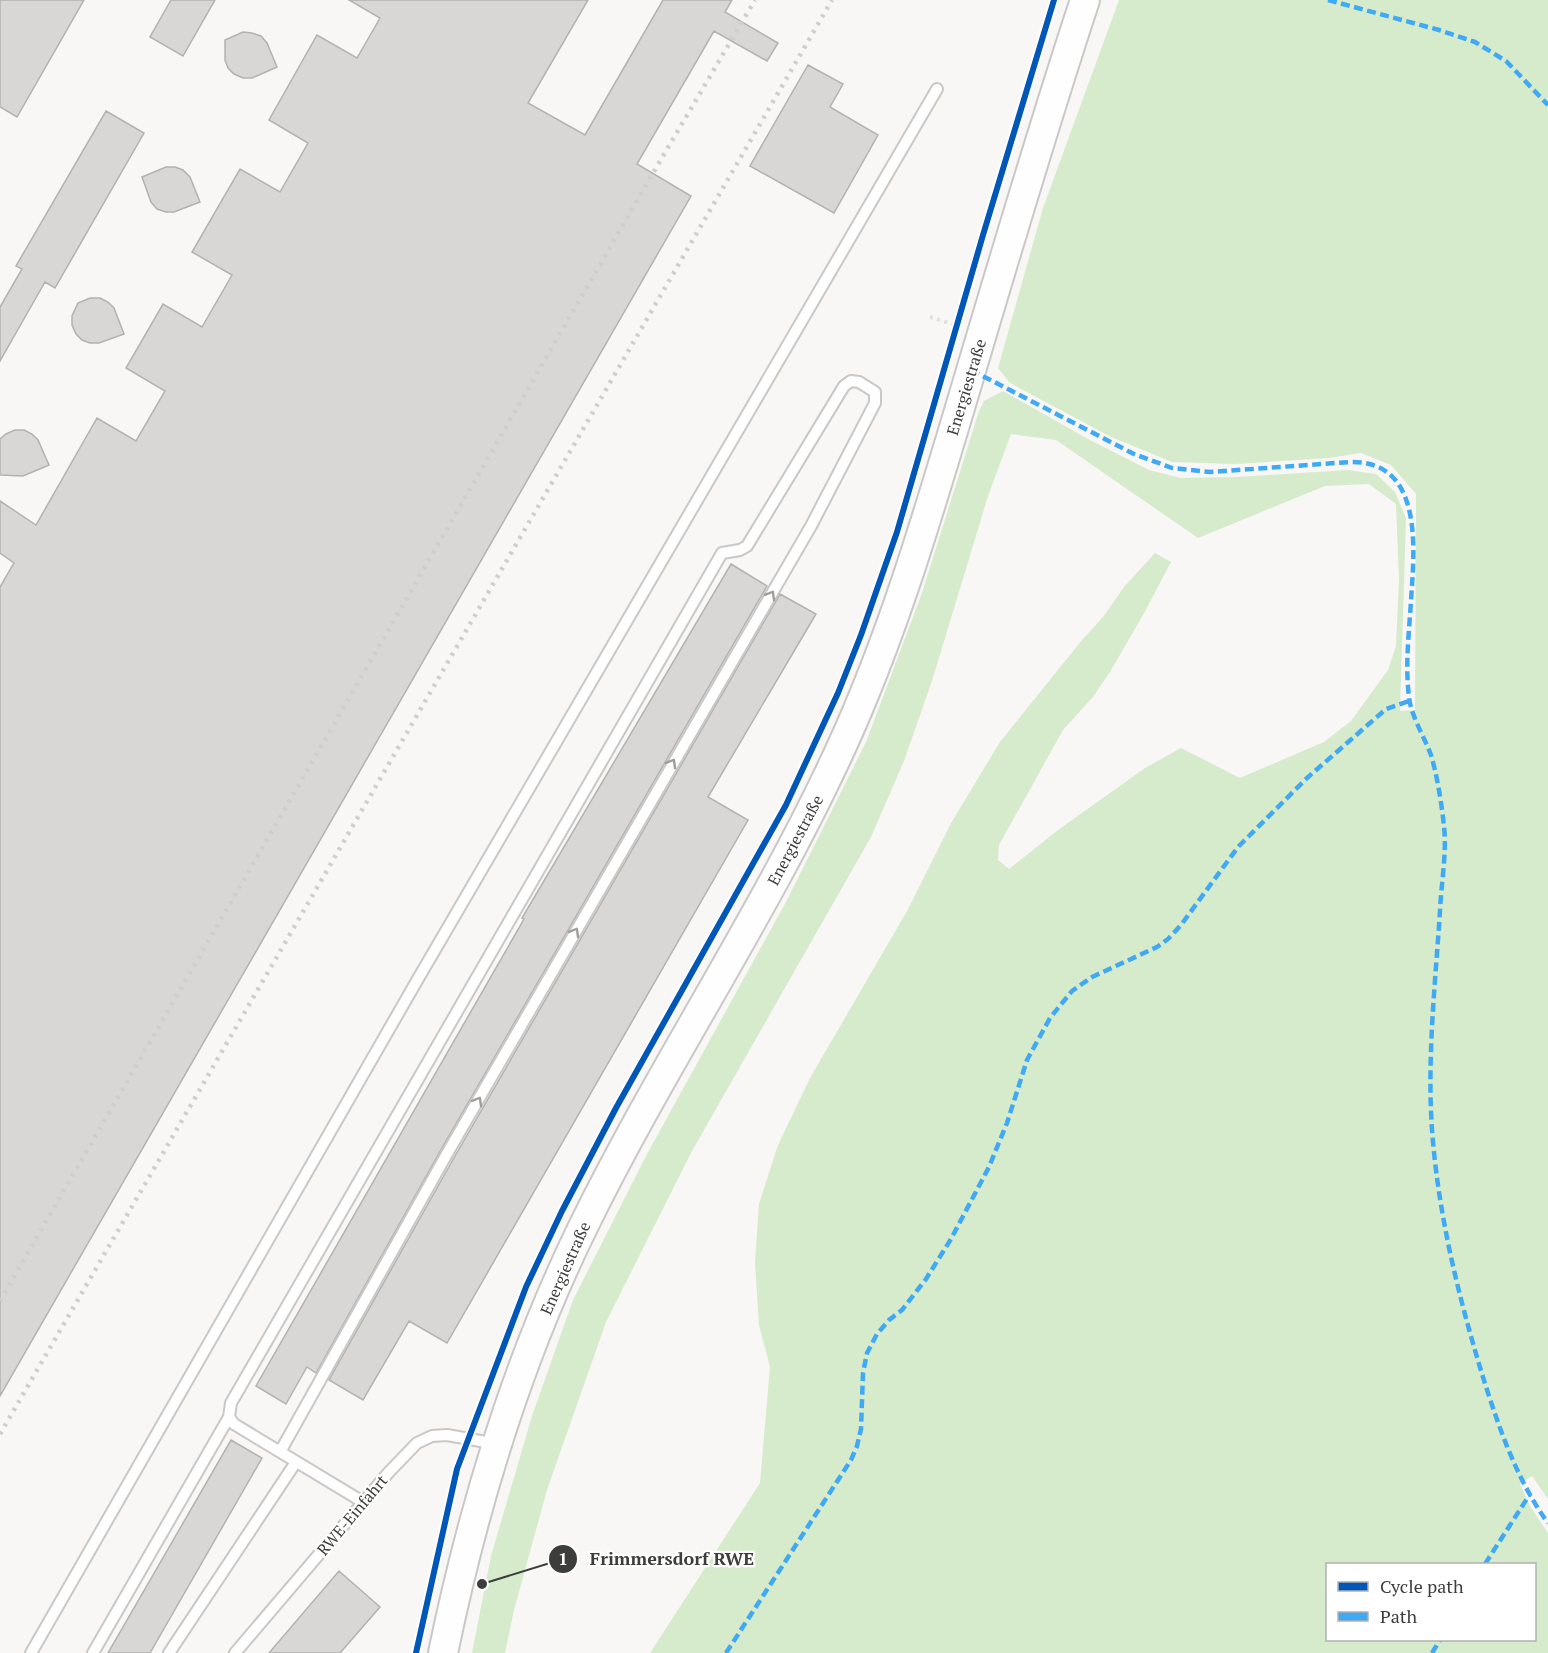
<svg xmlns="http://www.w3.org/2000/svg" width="1548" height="1653" viewBox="0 0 1548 1653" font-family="'PT Serif',serif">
<rect width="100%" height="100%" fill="#f8f7f6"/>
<path fill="#d6ebcb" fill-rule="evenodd" d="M1119 0H1548V1499L1532 1476 1520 1484 1530 1506 1548 1533V1653H650L760 1483 770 1367 759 1325 755 1262 759 1204 778 1145 810 1078 907 911 951 823 1000 742 1082 640 1103 617 1124 587 1155 553 1171 562 1143 615 1110 672 1093 697 1063 730 999 845 998 860 1009 869 1058 830 1145 768 1181 748 1240 778 1324 742 1351 721 1388 670 1396 646 1399 579 1396 504 1369 484 1325 486 1198 538 1056 440 1011 434 988 496 932 681 904 761 871 837 692 1151 606 1322 547 1490 514 1610 505 1653H472L491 1556 532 1416 573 1300 646 1156 787 900 866 742 922 593 979 411 984 401 1003 391 1088 439 1149 470 1181 478 1236 477 1348 470 1376 474 1395 492 1406 518 1400 711 1415 710 1416 494 1391 465 1361 453 1329 458 1235 464 1172 462 1111 437 1010 383 998 368 1043 208ZM1534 1564V1640H1328V1564Z"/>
<path fill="#d8d7d6" stroke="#b3b2b1" stroke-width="1.5" d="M0 0H84L17 117 0 107Z
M171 0H215L183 56 150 37Z
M349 0H588L528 103 585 135 663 0H732L725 12 778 43 767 61 714 31 637 164 691 196 0 1396V587L14 563 0 553V501L36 525 97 418 136 441 165 391 126 368 163 304 202 327 232 275 192 252 240 169 280 192 308 143 269 120 317 35 357 58 380 18Z
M243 32 252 33 261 36 267 43 277 67 252 78H243L234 74 228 68 225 60V40Z
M808 65 843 84 830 107 878 135 834 213 750 166Z
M106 111 144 133 55 288 45 282 0 361V307L22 269 16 266Z
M166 167H175L183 170 190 177 200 202 174 212H166L157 209 151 202 142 177Z
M90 298H100L108 302 114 308 124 334 99 343H90L82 340 76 334 72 325V316L78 303Z
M15 430H24L32 434 38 440 49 465 23 476 0 475V439L6 434Z
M731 564 767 586 442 1148 316 1373 307 1367 286 1404 256 1386 524 919 522 918Z
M780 594 816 614 708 797 748 820 447 1343 409 1321 363 1400 329 1380 455 1156Z
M231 1440 262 1458 150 1653H108Z
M339 1571 380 1607 340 1653H269Z"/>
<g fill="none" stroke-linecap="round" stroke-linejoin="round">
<g stroke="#c9c8c7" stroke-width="14">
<path id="service" d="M280 1452 448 1152 811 526 875 403V392L859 382 851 381 844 386 747 546 740 550 722 553 231 1403 229 1417 234 1424 363 1502
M31 1653 415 984 937 89
M93 1653 229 1417
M169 1653 296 1462
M235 1653 389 1472 417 1443 432 1436 447 1435 497 1444"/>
</g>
<g stroke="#c9c8c7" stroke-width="32">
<path id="secondary" d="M443 1653C473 1508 517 1362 582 1229 662 1065 765 914 841 748 891 639 925 525 959 411 1000 273 1040 136 1085 0"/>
</g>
<path stroke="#dededd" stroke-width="4" stroke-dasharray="3 4.5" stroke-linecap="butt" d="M930 317 956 325"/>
<use href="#service" stroke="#fefefe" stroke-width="10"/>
<use href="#secondary" stroke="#fefefe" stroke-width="28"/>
<path stroke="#cececd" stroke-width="4.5" stroke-dasharray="3 6" stroke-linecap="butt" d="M0 1301 653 173 755 0
M0 1434 832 0"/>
<path stroke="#3fa9f5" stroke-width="4.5" stroke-dasharray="9 4.5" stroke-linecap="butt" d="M1328 0 1439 30 1475 42 1506 61 1548 105
M971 370 1134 454 1172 468 1210 472 1350 462C1425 460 1414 552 1411 601 1409 633 1405 665 1409 697 1411 716 1424 736 1431 755 1437 775 1442 805 1444 827 1447 851 1441 886 1440 911 1435 988 1426 1066 1433 1142 1440 1221 1459 1298 1482 1374 1498 1425 1516 1479 1548 1523
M1485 1564 1530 1494
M726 1653 851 1460 857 1446 861 1429 863 1373 867 1353 877 1334 889 1320 902 1310 926 1279 951 1239 989 1167 1007 1123 1027 1060 1050 1018 1072 991 1092 977 1157 947 1168 939 1181 925 1238 847 1307 778 1386 709 1409 701
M1432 1653 1440 1640"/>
<g stroke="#fff" stroke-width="10">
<path id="cycleway" d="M416 1653 457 1469 526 1287 562 1211 616 1108 786 805 838 693 861 635 897 532 983 235 1054 0"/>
</g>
<use href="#cycleway" stroke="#0057b8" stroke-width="6"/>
</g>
<defs><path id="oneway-chevron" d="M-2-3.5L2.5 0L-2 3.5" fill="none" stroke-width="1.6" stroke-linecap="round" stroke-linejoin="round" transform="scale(1.5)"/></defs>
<g stroke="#9e9e9c">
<use href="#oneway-chevron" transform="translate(771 595) rotate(-60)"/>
<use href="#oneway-chevron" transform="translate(672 763) rotate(-60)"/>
<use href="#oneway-chevron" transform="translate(575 932) rotate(-60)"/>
<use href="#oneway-chevron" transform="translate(478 1101) rotate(-60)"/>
</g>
<g text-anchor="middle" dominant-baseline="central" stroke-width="4.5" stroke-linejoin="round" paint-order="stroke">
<g font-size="16" fill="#3d3d3b" stroke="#fff">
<text transform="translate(966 387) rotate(-73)">Energiestraße</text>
<text transform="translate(795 840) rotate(-62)">Energiestraße</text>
<text transform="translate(565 1268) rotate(-66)">Energiestraße</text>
<text transform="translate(352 1515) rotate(-50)">RWE-Einfahrt</text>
</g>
</g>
<path fill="none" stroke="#3d3d3b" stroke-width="2" d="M482 1584L563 1559"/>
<g fill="#3d3d3b" stroke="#fff" stroke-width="2">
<circle cx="482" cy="1584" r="6"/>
<circle cx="563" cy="1559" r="15"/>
</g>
<g font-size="18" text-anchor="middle" font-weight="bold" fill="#fff">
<text x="563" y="1565">1</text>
</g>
<g font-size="18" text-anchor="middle" font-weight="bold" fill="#3d3d3b" stroke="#fff" stroke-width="4.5" stroke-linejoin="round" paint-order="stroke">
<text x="672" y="1565">Frimmersdorf RWE</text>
</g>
<rect x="1326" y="1563" width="210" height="78" fill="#ffffff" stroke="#b1b1b1" stroke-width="1.5"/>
<rect x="1338" y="1582" width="30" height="9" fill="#0057b8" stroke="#b1b1b1" stroke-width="1.5"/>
<text x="1380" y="1593" font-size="18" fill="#3d3d3b">Cycle path</text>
<rect x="1338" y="1612" width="30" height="9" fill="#3fa9f5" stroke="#b1b1b1" stroke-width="1.5"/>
<text x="1380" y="1623" font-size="18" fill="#3d3d3b">Path</text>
</svg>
